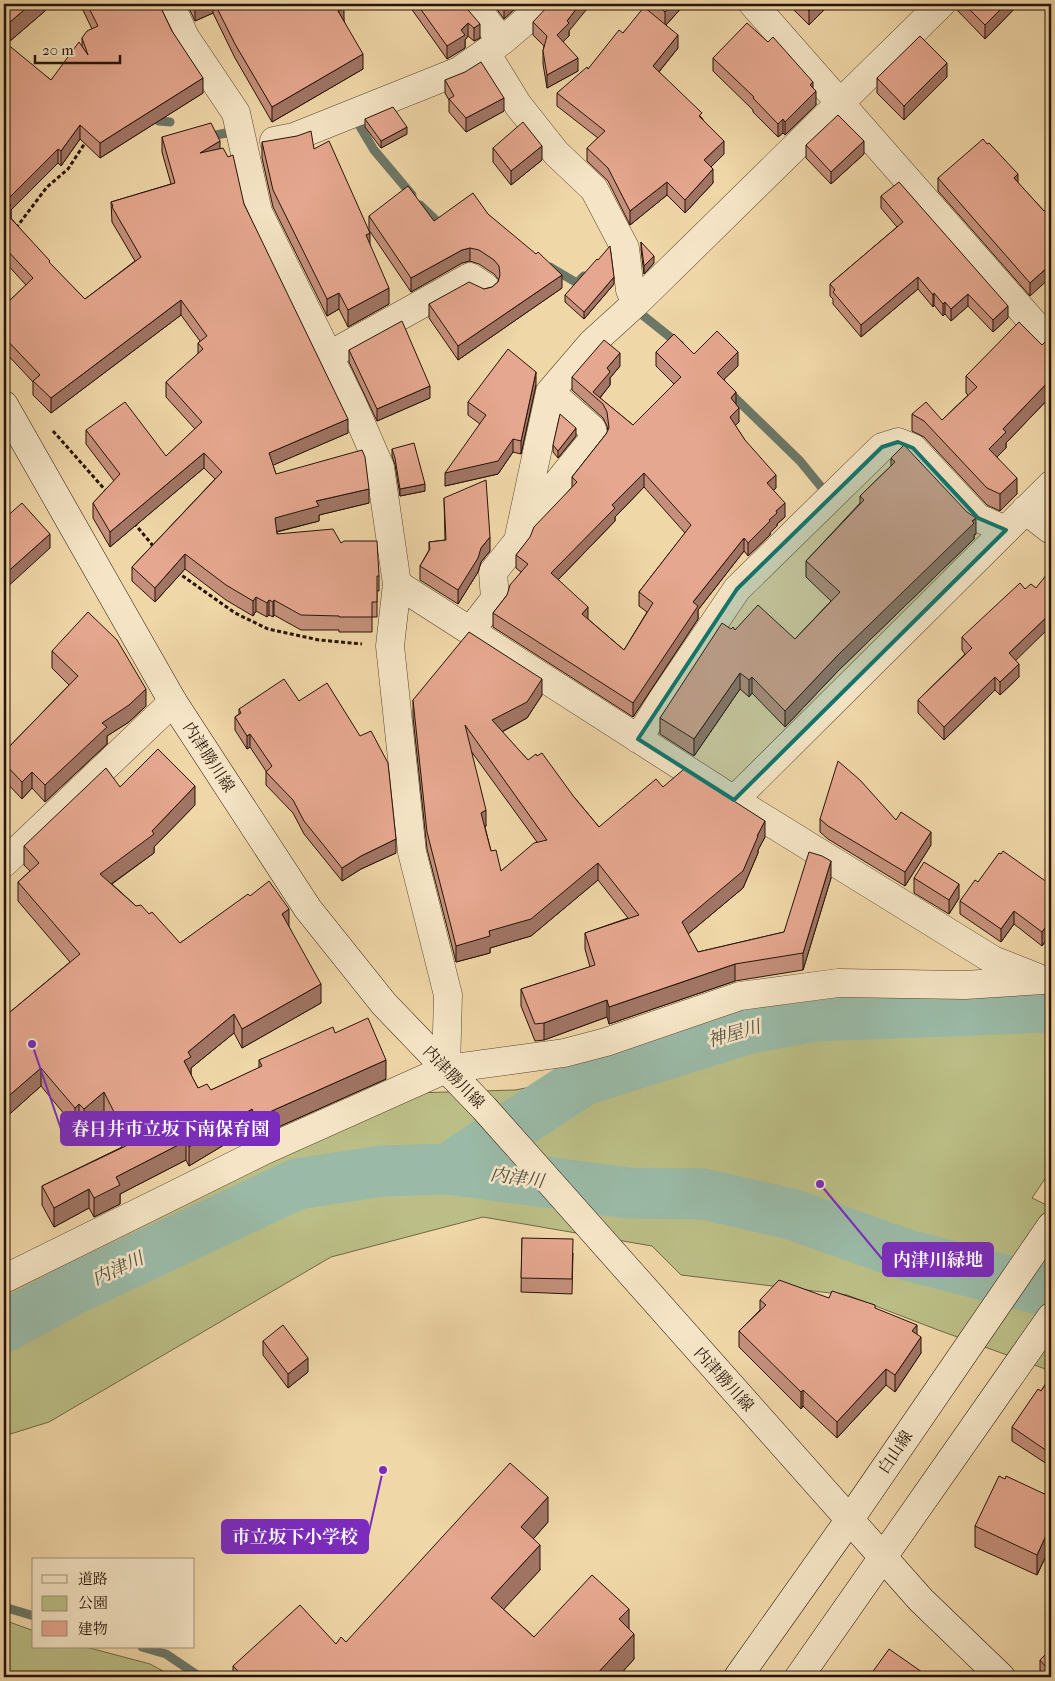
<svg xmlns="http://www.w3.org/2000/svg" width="1055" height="1681" viewBox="0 0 1055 1681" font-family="'IM FELL French Canon','Noto Serif JP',serif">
<rect width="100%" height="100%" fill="#f0d7a8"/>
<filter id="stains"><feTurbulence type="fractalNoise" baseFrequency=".004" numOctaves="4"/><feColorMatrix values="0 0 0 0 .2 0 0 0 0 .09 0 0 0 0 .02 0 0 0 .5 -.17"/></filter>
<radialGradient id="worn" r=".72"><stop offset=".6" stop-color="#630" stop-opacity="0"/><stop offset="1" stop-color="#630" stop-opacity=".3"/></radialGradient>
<path fill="#bbbe86" stroke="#716846" d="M1031 1012H1051V1170L1032 1198 1051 1207V1371L938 1330 847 1295 681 1275 652 1246 483 1217 331 1257 49 1422 4 1436V1289L413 1093 515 1090 689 1057 782 1030Z
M4 1620 34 1631V1647H86L150 1664 174 1677H4Z"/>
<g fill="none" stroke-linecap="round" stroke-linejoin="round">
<path stroke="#6c7767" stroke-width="9" d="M151 113 159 121 170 122
M356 120 374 150 412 195
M207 137 226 133
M420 205 443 227
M550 267 577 283 584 276
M640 313 680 345
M729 392 800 461 827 494
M4 1607 34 1616
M142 1647 166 1654 200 1677"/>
<path stroke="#9abaa7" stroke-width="51" d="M458 1162 584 1080 750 1028 816 1016 1051 1007
M4 1327 72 1290 297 1184 382 1171 448 1169 629 1193 703 1194 791 1214 907 1255 1051 1292"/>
<g stroke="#59442e" stroke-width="29">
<path id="street" d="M170 4 185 37 236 113 258 212 353 405 380 467 397 584 390 646 412 852 448 995 446 1069
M473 4 502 41
M753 4 1051 343
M486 53 518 105 556 153 594 189 625 248 630 290 636 303
M274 141 294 137 459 71 502 41 530 17 541 4
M328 356 470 277 485 287
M1025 510 1051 530
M524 524 594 438 592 429 550 392
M397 584 734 800 993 960 1036 977
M470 631 495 599 493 572 518 541 550 392 592 343 636 303 941 4
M638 739 662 700 737 589 882 447 898 442 913 448 978 518 1006 530
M734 800 1051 485
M4 863 173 702
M4 1279 265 1150 446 1069 564 1053 606 1042 740 996 838 983 965 985 1043 980"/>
</g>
<g stroke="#271306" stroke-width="29">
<path id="secondary" d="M4 405 173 702 308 909 384 1004 484 1108 921 1600 1001 1677
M738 1677 850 1519 1051 1226
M799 1677 1051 1317"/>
</g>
<path stroke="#271306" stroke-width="3" stroke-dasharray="4 2.5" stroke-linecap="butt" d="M16 228 47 187 68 169 87 140
M53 431 107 492
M134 523 154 547
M177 572 235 613 268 629 319 640 362 644"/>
<use href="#street" stroke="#f5e5c6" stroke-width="28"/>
<use href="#secondary" stroke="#f5e5c6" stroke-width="28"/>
</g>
<path fill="#c5907b" stroke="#271306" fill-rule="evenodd" d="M4 4H45V11L10 41 4 37Z
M80 4H159L172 31 203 93 100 158 80 139 61 166 58 163 11 210V218L50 264 85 299 135 261 112 222 111 202 171 184 162 152V137L220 148 244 204 348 433 273 465 276 474 369 503 319 515V521L277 532V534L341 543 379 576V591H377V617H372V632H339V630H301L274 615 273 617 269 615 267 617 256 611 253 616 226 600 185 569 155 602 132 581V567L215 479 204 468 110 547 93 518V503L114 481 86 444V430L166 456 195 429 166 397V382L198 354V343L200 341 181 315 51 413 33 395V382L4 351V306L26 285 4 261V45L51 80 82 47V38L92 29Z
M187 4H342L344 21 363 69 272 122 235 58 213 13 195 21Z
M408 4H463L480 38 474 41 468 36 465 40V48L447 59Z
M493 4H520L504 19Z
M646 4H685L666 25 678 48 659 72 702 118 724 154 711 167 713 183 685 213 667 195 630 225 608 181 587 161V148L598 138 557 106V93L588 69 646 9Z
M788 4H830L809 25Z
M956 4H1019L985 39 956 9Z
M533 22 569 31V36L563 42 578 71 547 88 543 64V51L544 46 533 35Z
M713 58 813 88 816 105 785 135 783 133 778 137 753 112V110L713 71Z
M947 77 904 120 877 93V78Z
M445 80 504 111 466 132 449 112V100L445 93Z
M1051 95V116L1048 112V98Z
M365 119 407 134 381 148 365 127Z
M262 142 314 149 389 304 348 327 339 309 327 316 273 207 262 158Z
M806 145 864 154 831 184 806 158Z
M493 148 542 160 511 185 493 162Z
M938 178 1018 183 1044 211 1030 296 938 191Z
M881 196 1008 318 993 332 968 306 951 321 945 314 943 316 934 305 933 307 918 289 861 337 833 304V299L830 296V284L897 227 881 208Z
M488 214 562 288 458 360 429 318V304L492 287 498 282 499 280 494 274 479 264 470 261 462 263 411 292 369 230V216L434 221Z
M641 242 654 263 644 274 641 250Z
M614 284 584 319 565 302V295Z
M1042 345 1051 348V396L1006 443V448L997 457 1017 494 1000 511 987 505 924 437 912 431V414L942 420 968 395 966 393V376Z
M349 350 430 398 377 421 349 362Z
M656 352 694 354 738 366 724 379 736 405 739 422 735 425 776 488 773 490 785 517 777 524V526L770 533V535L748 556 744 551 698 610V619L633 717 493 627V613L507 595 521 572 516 568V555L572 487V477L606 434 608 431 607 426 603 418 572 390V377L620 366 610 378V385L600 398 633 425 674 384 656 366ZM644 487 685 533 639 592V606L647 612 624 650 588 619 558 580 615 521V517Z
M536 385 521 454 513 452 498 474 445 486 480 424 468 415V402Z
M576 436 558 458 553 452V445Z
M392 449 425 491 400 496 395 465 392 456Z
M891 458 976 534 974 535V539L838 671 785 727 752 693 749 697 740 689 694 756 660 734V718L731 629 795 639 831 601 806 577V561L860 503V496L891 466Z
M444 498 490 551 481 562 478 572 458 604 420 580V566L429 550V542L445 540Z
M962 637 1015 660 1019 677 1000 695 995 690 944 740 918 713V700L965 654 962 650Z
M52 651 146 706 129 722 107 736V744L45 802 32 788 22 799 4 780V752L69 685 52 668Z
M542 695 527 718 502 732 528 760 574 797 599 827 663 787 765 837 758 850V853L743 888 688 934 698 952 784 932 831 878 803 970 735 981 609 1024 607 1017 544 1040 535 1041 521 1006V989L590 967 585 949V933L628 918 598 880 531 936 490 948V953L456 962 427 849 413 717V700ZM471 751 537 842 501 871 491 851 485 827 486 826Z
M239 709 396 853 361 869 342 881 304 834 293 813 266 785V771L250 747 247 749 235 730V717L239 714Z
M120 787 195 805 154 847V853L112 884 136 906 149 914 180 943 250 896 289 926 321 1003 242 1048 234 1033 191 1068V1075L198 1088 211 1090 259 1068V1060L335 1033 386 1079 256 1137 252 1128 189 1166 186 1160 120 1194V1204L94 1217 89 1208 54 1227 42 1205V1186L122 1147 104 1111 84 1128 79 1123 75 1127 41 1086 4 1119V1017L70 962 18 901V882L30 871 24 865V846Z
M820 819 896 820 931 845 905 886 828 839 820 832Z
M914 878 959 898 949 914 914 893Z
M978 882 1051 885V933L1042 946 1014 924 1001 942 960 914V901Z
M522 1238 573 1253 572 1294 521 1292Z
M829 1298 875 1308 917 1334 921 1353 895 1392 886 1385 837 1438 803 1406 801 1409 739 1347V1331L760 1310V1300Z
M263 1341 308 1372 288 1388 263 1355Z
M1051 1376V1461L1050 1460 1047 1464 1012 1441V1427L1041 1391Z
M1051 1497V1545L1037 1575 975 1547V1526Z
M548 1522 533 1539 540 1570 503 1609 534 1637 629 1629 634 1659 618 1677H233V1666L346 1642Z
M1051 1649V1677H1041L1040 1676V1660Z"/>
<path fill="#a07564" stroke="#271306" d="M31 4H45V11L10 41V22Z
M202 4H213V13L195 21V7Z
M506 4H520L504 19V5Z
M580 4H591L569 31V36L557 48V35L567 21Z
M673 4H685L665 26V12Z
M816 4H830L809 25V11Z
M1006 4H1019L985 39V25Z
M344 8V22L338 11Z
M468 23V36L465 40V48L447 59V46Z
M480 24V38L474 41V28Z
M678 35V48L653 79V66Z
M363 54V69L272 122V107Z
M578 58V71L547 88V75Z
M947 63V77L904 120V106Z
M203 78V93L100 158V143Z
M813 82V94L816 91V105L785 135V122L810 85Z
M504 98V111L466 132V118Z
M783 119V133L778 137V124Z
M80 125V139L61 166V151Z
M407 127V134L381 148V141Z
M220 141V155L200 153Z
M724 141V154L704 174V160Z
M864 141V154L831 184V172Z
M542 146V160L511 185V171Z
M58 149V163L11 210V219L5 227 6 201Z
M713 169V183L685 213V200Z
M1018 174V187L1014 178Z
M667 182V195L630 225V211Z
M370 233V249L366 235Z
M470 248V261L462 263 411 292V278L462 250Z
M654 256V263L644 274V266Z
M1051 264V277L1030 296V283Z
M562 275V288L458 360V346Z
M614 277V284L584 319V312Z
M918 277V289L861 337V325Z
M389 288V304L348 327V310Z
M339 293V309L327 316V299Z
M934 293V305L933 307V295Z
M968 294V306L951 321V309Z
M181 300V315L51 413V398Z
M945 302V314L943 316V304Z
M1008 306V318L993 332V320Z
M738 352V366L717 386V373Z
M620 353V366L610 378V385L598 400 593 392 607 368Z
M536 372V385L521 454V441Z
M1051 379V396L1006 443V448L989 465V449L1003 429Z
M430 386V398L377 421V409Z
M736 392V406L731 398Z
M739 408V422L730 430V417Z
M348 419V433L269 467V453Z
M576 428V436L558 458V451Z
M513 439V452L498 474 445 486V473Z
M204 453V468L110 547V532Z
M644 473V487L615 517V521L551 587V573L612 505Z
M776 475V488L767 496V483Z
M1017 478V494L1000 511V494Z
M425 484V491L400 496V489Z
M369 489V503L319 515V521L275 532V518L316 501Z
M785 503V517L777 524V526L770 533V535L748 556V543L769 520 776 511Z
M976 518V534L974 535V539L838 671 785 727V711L838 655Z
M50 534V548L4 590V575Z
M490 537V551L481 562 478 572 458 604V590L481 548Z
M744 538V551L698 610V619L633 717V703L693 602Z
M185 554V569L155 602V588Z
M256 597V611L253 616V601Z
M269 600V615L267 617V603Z
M274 600V615L273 617V602Z
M588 607V620L582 614Z
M1051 613V626L1009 667V653Z
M1019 664V677L1000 695V682Z
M740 673V689L694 756V739Z
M752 677V693L749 697V680Z
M995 677V690L944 740V727Z
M542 679V695L527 718 492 737V720Z
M146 689V706L129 722 107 736V744L45 802V785L102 723Z
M250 734V747L247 749V736Z
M32 772V788L22 799V782Z
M195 786V805L154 847V853L100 892V874L152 831Z
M486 810V826L481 830V813Z
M765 821V837L758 850V853L743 888 682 939V922L757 836Z
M931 832V845L905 886V872Z
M396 839V853L361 869 342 881V868L361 856Z
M831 861V878L803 970V953Z
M598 863V880L531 936 490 948V953L456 962V946L489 931Z
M959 884V898L949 914V900Z
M289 909V928L282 914Z
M1014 911V924L1001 942V929Z
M1051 920V933L1042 946V932Z
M735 964V981L609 1024V1007Z
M321 984V1003L242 1048V1029Z
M607 1000V1017L544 1040V1023Z
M234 1014V1033L191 1068V1076L184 1061 188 1052Z
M386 1060V1079L256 1137V1118Z
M41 1068V1086L4 1119V1100Z
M104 1092V1111L84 1128V1109Z
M79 1104V1123L75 1127V1108Z
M252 1109V1128L189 1166V1147Z
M186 1141V1160L120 1194V1204L94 1217V1198L116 1177Z
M89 1189V1208L54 1227V1208Z
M917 1325V1341L912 1331Z
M921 1337V1353L895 1392V1375Z
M308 1358V1372L288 1388V1374Z
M886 1369V1385L837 1438V1422Z
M803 1390V1406L801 1409V1392Z
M1050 1447V1460L1047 1464V1451Z
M548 1497V1522L521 1553V1527Z
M1051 1525V1545L1037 1575V1555Z
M540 1545V1570L491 1623V1598Z
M629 1609V1634L619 1619Z
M634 1634V1659L618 1677H594Z"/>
<path fill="#e5a78f" stroke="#271306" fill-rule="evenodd" d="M4 4H31L10 22 4 18Z
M87 4H159L172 31 203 78 100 143 80 125 61 151 58 149 6 201 11 205 5 212 50 261 49 262 85 299 141 257 112 207 113 206 111 202 175 183 162 137 211 123 220 141 200 153 223 148 228 157 233 155 244 204 348 419 269 453 276 474 362 450 365 457 369 489 316 501 319 506 275 518 277 534 333 529 341 543 344 541H377L379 576H377V602H372V617H339V616L301 615 274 600 273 602 269 600 267 603 256 597 253 601 226 585 185 554 155 588 132 567 222 472 204 453 110 532 93 503 120 474 86 430 125 402 166 456 202 422 166 382 203 349 198 343 207 336 181 300 51 398 33 381 40 375 4 337V306L33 278 4 247V45L6 43 51 80 79 42 88 55 82 38 87 31 98 26Z
M194 4H202L195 7Z
M215 4H342L344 8 338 11 363 54 272 107 235 44Z
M417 4H463L480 24 474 28 468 23 461 30 465 35 447 46Z
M550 4H580L567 21 569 23 557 35 578 58 547 75 543 51 547 36 533 22Z
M656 4H673L665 12Z
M802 4H816L809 11Z
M964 4H1006L985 25Z
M644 7 678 35 653 66 702 113 699 116 724 141 704 160 713 169 685 200 667 182 630 211 608 168 587 148 605 131 557 93 587 67 588 69 619 30 623 33Z
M747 23 768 42 773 37 813 82 810 85 816 91 785 122 783 119 778 124 753 98 754 97 713 58Z
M920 36 947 63 904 106 877 78Z
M481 62 504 98 466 118 449 99 454 96 445 80 465 72Z
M1051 95V102L1048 98Z
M393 107 407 127 381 141 365 119Z
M838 115 864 141 831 172 806 145Z
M523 122 542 146 511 171 493 148Z
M311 131 314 149 329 141 370 233 366 235 389 288 348 310 339 293 327 299 273 190 262 142 297 136Z
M983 139 987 144 989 143 1018 174 1014 178 1044 211 1051 205V264L1030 283 938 178Z
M899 182 1008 306 993 320 968 294 951 309 945 302 943 304 934 293 933 295 918 277 861 325 833 292 835 290 830 284 903 222 881 196Z
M408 186 434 221 473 193 488 214 536 254 538 252 562 275 458 346 429 304 469 282 484 289 492 287 498 282 500 275 499 266 494 260 479 250 470 248 462 250 411 278 369 216Z
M641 242 654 256 644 266Z
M610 246 614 277 584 312 565 295 597 259 598 260Z
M402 321 430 386 377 409 349 350Z
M1019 322 1042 345 1045 342 1051 348V379L1003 429 1006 432 989 449 1017 478 1000 494 987 488 924 421 912 414 926 402 942 420 977 387 966 376Z
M717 331 738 352 717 373 736 392 731 398 739 408 730 417 745 440 776 475 767 483 785 503 776 511 777 513 769 520 770 521 748 543 744 538 693 602 698 606 633 703 493 613 507 595 510 585 528 564 516 555 530 537 534 527 577 482 572 477 606 434 609 428 607 412 603 404 572 377 604 340 620 353 607 368 610 372 593 392 633 425 681 377 656 352 674 334 694 354ZM644 473 691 525 639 592 653 603 624 650 582 614 588 607 551 573 615 508 612 505Z
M508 349 536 372 521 441 513 439 498 461 445 473 486 415 468 402Z
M560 414 576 428 558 451 553 445Z
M414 443 425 484 400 489 395 458 392 449Z
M904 445 967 512 976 518 972 521 974 523 838 655 785 711 752 677 749 680 740 673 694 739 660 718 722 623 731 629 733 627 735 630 758 605 795 639 840 592 806 561 864 500 860 496 895 462 891 458Z
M486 480 490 537 481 548 478 558 458 590 420 566 430 549 429 542 446 540 444 498Z
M22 503 50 534 4 575V519Z
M1051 569V613L1009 653 1019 664 1000 682 995 677 944 727 918 700 972 648 962 637 1020 583 1025 589 1031 584 1036 588Z
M88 612 117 640 146 689 129 705 102 723 107 727 45 785 32 772 22 782 4 763V752L78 676 52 651Z
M469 632 542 679 527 702 492 720 528 760 536 754 537 756 542 753 574 797 599 827 656 779 663 787 684 769 765 821 757 836H758L743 871 682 922 698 952 784 932 809 852 822 856 831 861 803 953 735 964 609 1007 607 1000 544 1023 535 1024 521 989 595 965 585 933 639 915 598 863 531 919 489 931 490 936 456 946 427 832 413 700ZM465 725 547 840 534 843 501 871 496 850 491 851 481 813 486 810Z
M284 679 299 701 327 683 360 736 371 731 388 763 396 839 361 856 342 868 304 821 293 800 266 772 272 766 250 734 247 736 235 717 241 713 239 709Z
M158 749 195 786 152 831 154 834 100 874 136 906 141 905 149 914 152 912 180 943 248 894 250 896 269 881 289 909 282 914 321 984 242 1029 234 1014 188 1052 191 1057 184 1061 198 1088 207 1084 211 1090 262 1066 259 1060 333 1027 335 1033 368 1018 386 1060 256 1118 252 1109 189 1147 186 1141 116 1177 120 1185 94 1198 89 1189 54 1208 42 1186 130 1144 104 1092 84 1109 79 1104 75 1108 41 1068 4 1100V1017L80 954 18 882 39 863 24 846 106 768 120 787Z
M838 761 860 780 896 820 901 812 931 832 905 872 828 826 820 819Z
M1003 851 1051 885V920L1042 932 1014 911 1001 929 960 901 975 880 978 882 999 853 1001 854Z
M924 862 959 884 949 900 914 878Z
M522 1238 573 1239 572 1279 521 1278Z
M779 1280 829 1298 832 1291 875 1305V1308L917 1325 912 1331 921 1337 895 1375 886 1369 837 1422 803 1390 801 1392 739 1331 766 1305 760 1300Z
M283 1325 308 1358 288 1374 263 1341Z
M1051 1376V1448L1050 1447 1047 1451 1012 1427 1038 1389 1041 1391Z
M510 1463 548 1497 521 1527 540 1545 491 1598 534 1637 592 1575 629 1609 619 1619 634 1634 594 1677H244L233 1666 300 1605 336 1644 341 1637 346 1642Z
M999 1476 1005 1479 1006 1476 1051 1497V1525L1037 1555 975 1526Z
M889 1649 929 1677H869Z
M1051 1649V1673L1040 1660Z"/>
<path fill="#0f766e" fill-opacity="0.2" stroke="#0f766e" stroke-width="4" stroke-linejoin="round" d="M898 442 913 448 978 518 1006 530 734 800 638 739 737 589 882 447Z"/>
<g text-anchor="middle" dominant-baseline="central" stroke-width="5" stroke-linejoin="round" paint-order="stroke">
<g font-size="16" fill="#271306" stroke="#f5e5c6">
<text transform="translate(209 757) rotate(57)">内津勝川線</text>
<text transform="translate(454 1077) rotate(46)">内津勝川線</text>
<text transform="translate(724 1379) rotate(48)">内津勝川線</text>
<text transform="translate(895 1452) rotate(-56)">白山線</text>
</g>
<g font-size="18" font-style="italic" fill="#4f4d3e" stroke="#f5e5c6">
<text transform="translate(734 1034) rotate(-16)">神屋川</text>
<text transform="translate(517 1178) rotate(8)">内津川</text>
<text transform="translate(118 1269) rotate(-25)">内津川</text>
</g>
</g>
<path fill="none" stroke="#7b2cbf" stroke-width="2" d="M32 1044L61 1129M820 1184L883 1260M383 1470L368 1536"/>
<g fill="#7b2cbf" stroke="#f5e5c6" stroke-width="2">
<circle cx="32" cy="1044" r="5"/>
<circle cx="820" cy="1184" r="5"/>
<circle cx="383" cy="1470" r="5"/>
</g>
<g fill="#7b2cbf" stroke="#7b2cbf" stroke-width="2">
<rect x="61" y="1112" width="218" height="33" rx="5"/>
<rect x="883" y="1243" width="110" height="33" rx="5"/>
<rect x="222" y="1520" width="146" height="33" rx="5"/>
</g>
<g font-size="18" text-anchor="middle" font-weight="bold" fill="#fff">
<text x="170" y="1135">春日井市立坂下南保育園</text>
<text x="938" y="1266">内津川緑地</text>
<text x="295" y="1543">市立坂下小学校</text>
</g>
<rect width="1055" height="1681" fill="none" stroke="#f0d7a8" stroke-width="20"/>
<rect x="5" y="5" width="1045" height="1671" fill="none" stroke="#271306" stroke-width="2.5"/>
<rect x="10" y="10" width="1035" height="1661" fill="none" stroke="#271306"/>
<rect x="32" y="1558" width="162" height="90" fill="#f5e5c6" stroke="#a39179"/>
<rect x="42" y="1575" width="25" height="8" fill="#f5e5c6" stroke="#a39179"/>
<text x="78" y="1584" font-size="15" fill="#271306">道路</text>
<rect x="42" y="1596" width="25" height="15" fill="#bbbe86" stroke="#a39179"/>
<text x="78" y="1608" font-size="15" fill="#271306">公園</text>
<rect x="42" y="1621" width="25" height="15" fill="#e5a78f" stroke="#a39179"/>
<text x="78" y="1634" font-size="15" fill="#271306">建物</text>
<path d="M35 55v8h85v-8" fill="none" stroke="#271306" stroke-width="2.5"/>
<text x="42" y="55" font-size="15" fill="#271306" stroke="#f5e5c6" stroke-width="4" paint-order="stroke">20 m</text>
<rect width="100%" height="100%" filter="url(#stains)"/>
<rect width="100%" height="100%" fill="url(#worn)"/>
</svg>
